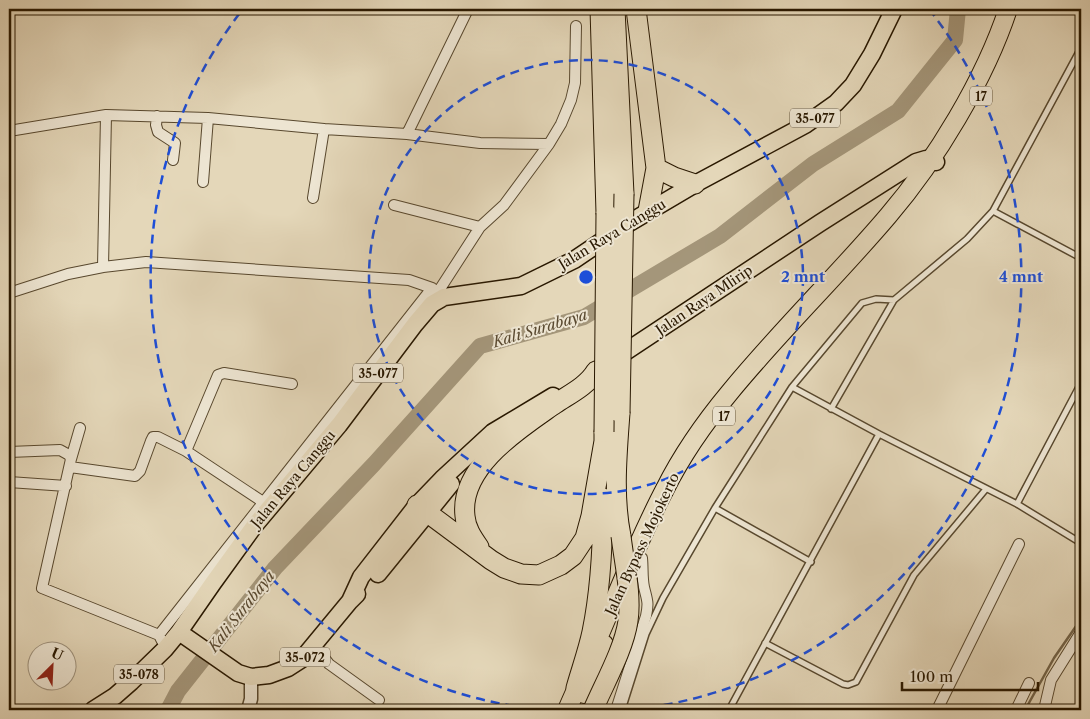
<svg xmlns="http://www.w3.org/2000/svg" width="1090" height="719" viewBox="0 0 1090 719" font-family="'Libre Caslon Text',serif">
<rect width="100%" height="100%" fill="#e4d7b9"/>
<filter id="stains"><feTurbulence type="fractalNoise" baseFrequency=".004" numOctaves="4"/><feColorMatrix values="0 0 0 0 .2 0 0 0 0 .09 0 0 0 0 .02 0 0 0 .5 -.17"/></filter>
<radialGradient id="worn" r=".72"><stop offset=".6" stop-color="#630" stop-opacity="0"/><stop offset="1" stop-color="#630" stop-opacity=".3"/></radialGradient>
<g fill="none" stroke-linecap="round" stroke-linejoin="round">
<path stroke="#736449" stroke-width="2.5" d="M1025 710 1054 658 1081 619"/>
<path stroke="#a4967a" stroke-width="16" d="M168 710 178 691 275 568 374 464 480 346 584 317 720 236 813 164 898 111 955 40 958 9"/>
<g stroke="#58482e" stroke-width="8">
<path id="service" d="M993 211 1081 258
M792 387 862 303 876 299 894 300
M831 409 894 300 967 239 993 211 1081 48
M1017 504 1081 383
M715 508 811 562
M765 643 843 684 848 685 856 682 914 575 986 489
M622 710 646 634 663 598 715 508 792 387 879 434 1017 504 1081 543
M729 710 879 434"/>
</g>
<g stroke="#58482e" stroke-width="12">
<path id="minor" d="M157 116 156 125 158 132 175 143 173 160
M9 131 106 115
M407 134 468 9
M203 182 208 118
M313 198 324 129
M394 205 480 227
M103 267 106 115 208 118 324 129 407 134 480 143 549 144
M438 292 480 227 504 205 549 144 561 124 571 100 575 83 576 26
M9 293 68 274 103 267 146 262 409 280 432 288 444 297
M80 428 71 459 42 588 159 635 162 641
M186 451 218 375 224 373 292 384
M9 452 60 450 69 455 71 459
M70 467 135 476 140 471 151 441 153 437H158L186 451 263 502
M9 482 66 486
M159 635 432 288
M315 646 329 664 379 700
M616 710 646 616C649 602 647 600 644 587 642 578 643 568 642 558
M937 710 1019 544
M1016 710 1029 683
M1044 710 1051 680 1081 632"/>
</g>
<g stroke="#58482e" stroke-width="15">
<path id="tertiary" d="M248 710 251 699V677"/>
</g>
<g stroke="#291800" stroke-width="19">
<path id="primary" d="M613 360 820 223 916 162 926 159 936 162
M378 574 451 484
M350 601 361 577 417 505 442 479 493 432 553 396
M179 632 238 673 251 677 269 675 288 668 302 659 350 601 357 594
M93 710 115 696 131 682 165 649 179 632 213 583 255 525 339 425 415 324 432 304 444 297 521 286 574 260 629 223 695 184 805 125 836 103 853 85 872 54 894 9"/>
</g>
<g stroke="#291800" stroke-width="20">
<path id="trunk" d="M592 652C616 598 637 542 665 489 682 455 705 422 730 392 780 331 837 276 888 216 936 160 985 79 1008 9
M584 694 604 644
M567 710 582 676"/>
</g>
<g stroke="#291800" stroke-width="21">
<path id="motorway" d="M600 9 606 213
M615 9 624 194
M636 9 656 168 648 211
M656 168 674 177 695 184
M620 413C617 454 613 496 621 536
M417 505 491 560 504 568 521 574 539 575 561 565 573 556 585 538 591 516 604 441V432
M479 547C472 537 466 528 465 516 459 466 521 428 555 404 570 394 587 386 596 371
M576 688C581 670 588 651 592 632 601 588 603 543 603 498"/>
</g>
<use href="#service" stroke="#ede5d2" stroke-width="5"/>
<use href="#minor" stroke="#ede5d2" stroke-width="10"/>
<use href="#tertiary" stroke="#ede5d2" stroke-width="12"/>
<use href="#primary" stroke="#e4d7b9" stroke-width="16"/>
<use href="#trunk" stroke="#e4d7b9" stroke-width="18"/>
<use href="#motorway" stroke="#e4d7b9" stroke-width="19"/>
<g stroke="#291800" stroke-width="21" stroke-linecap="butt">
<path id="motorway-bridge" d="M620 413 624 194
M604 432 606 213
M593 710C604 684 624 649 628 621 632 595 624 562 621 536"/>
</g>
<use href="#motorway-bridge" stroke="#e4d7b9" stroke-width="19"/>
</g>
<g fill="none" stroke="#1d4ed8" stroke-width="2.5" stroke-dasharray="9 6">
<circle cx="586" cy="277" r="217"/>
<path d="M544 710A435 435 0 0 1 243 9M929 9A435 435 0 0 1 628 710"/>
</g>
<g text-anchor="middle" dominant-baseline="central" stroke-width="4" stroke-linejoin="round" paint-order="stroke">
<g fill="#ede5d2" stroke="#64563f" stroke-width="1">
<rect x="970" y="86.5" width="22" height="19" rx="4"/>
<rect x="790" y="108.5" width="50" height="19" rx="4"/>
<rect x="353" y="363.5" width="50" height="19" rx="4"/>
<rect x="713" y="406.5" width="22" height="19" rx="4"/>
<rect x="280" y="647.5" width="50" height="19" rx="4"/>
<rect x="114" y="664.5" width="50" height="19" rx="4"/>
</g>
<g font-size="12" font-weight="bold" fill="#291800">
<text x="981" y="96">17</text>
<text x="815" y="118">35-077</text>
<text x="378" y="373">35-077</text>
<text x="724" y="416">17</text>
<text x="305" y="657">35-072</text>
<text x="139" y="674">35-078</text>
</g>
<g font-size="14" fill="#291800" stroke="#ede5d2">
<text transform="translate(612 234) rotate(-31)">Jalan Raya Canggu</text>
<text transform="translate(704 300) rotate(-34)">Jalan Raya Mlirip</text>
<text transform="translate(293 479) rotate(-50)">Jalan Raya Canggu</text>
<text transform="translate(642 544) rotate(-65)">Jalan Bypass Mojokerto</text>
</g>
<g font-size="15" font-style="italic" fill="#5a4a31" stroke="#ede5d2">
<text transform="translate(540 328) rotate(-17)">Kali Surabaya</text>
<text transform="translate(241 611) rotate(-52)">Kali Surabaya</text>
</g>
</g>
<circle cx="586" cy="277" r="8" fill="#1d4ed8" stroke="#ede5d2" stroke-width="2.5"/>
<g font-size="15" text-anchor="middle" font-weight="bold" fill="#1d4ed8" stroke="#ede5d2" stroke-width="4" stroke-linejoin="round" paint-order="stroke">
<text x="803" y="282">2 mnt</text>
<text x="1021" y="282">4 mnt</text>
</g>
<rect width="1090" height="719" fill="none" stroke="#e4d7b9" stroke-width="30"/>
<rect x="10" y="10" width="1070" height="699" fill="none" stroke="#291800" stroke-width="2.5"/>
<rect x="15" y="15" width="1060" height="689" fill="none" stroke="#291800"/>
<g transform="translate(52 666) rotate(24)"><circle r="24" fill="#ede5d2" stroke="#9f937e"/>
<path d="M0-4L9 19L0 12L-9 19Z" fill="#8f2418"/>
<text y="-8" font-size="14" font-weight="bold" text-anchor="middle" fill="#291800">U</text>
</g>
<path d="M902 682v8h136v-8" fill="none" stroke="#291800" stroke-width="2.5"/>
<text x="910" y="682" font-size="15" fill="#291800" stroke="#ede5d2" stroke-width="4" paint-order="stroke">100 m</text>
<rect width="100%" height="100%" filter="url(#stains)"/>
<rect width="100%" height="100%" fill="url(#worn)"/>
</svg>
